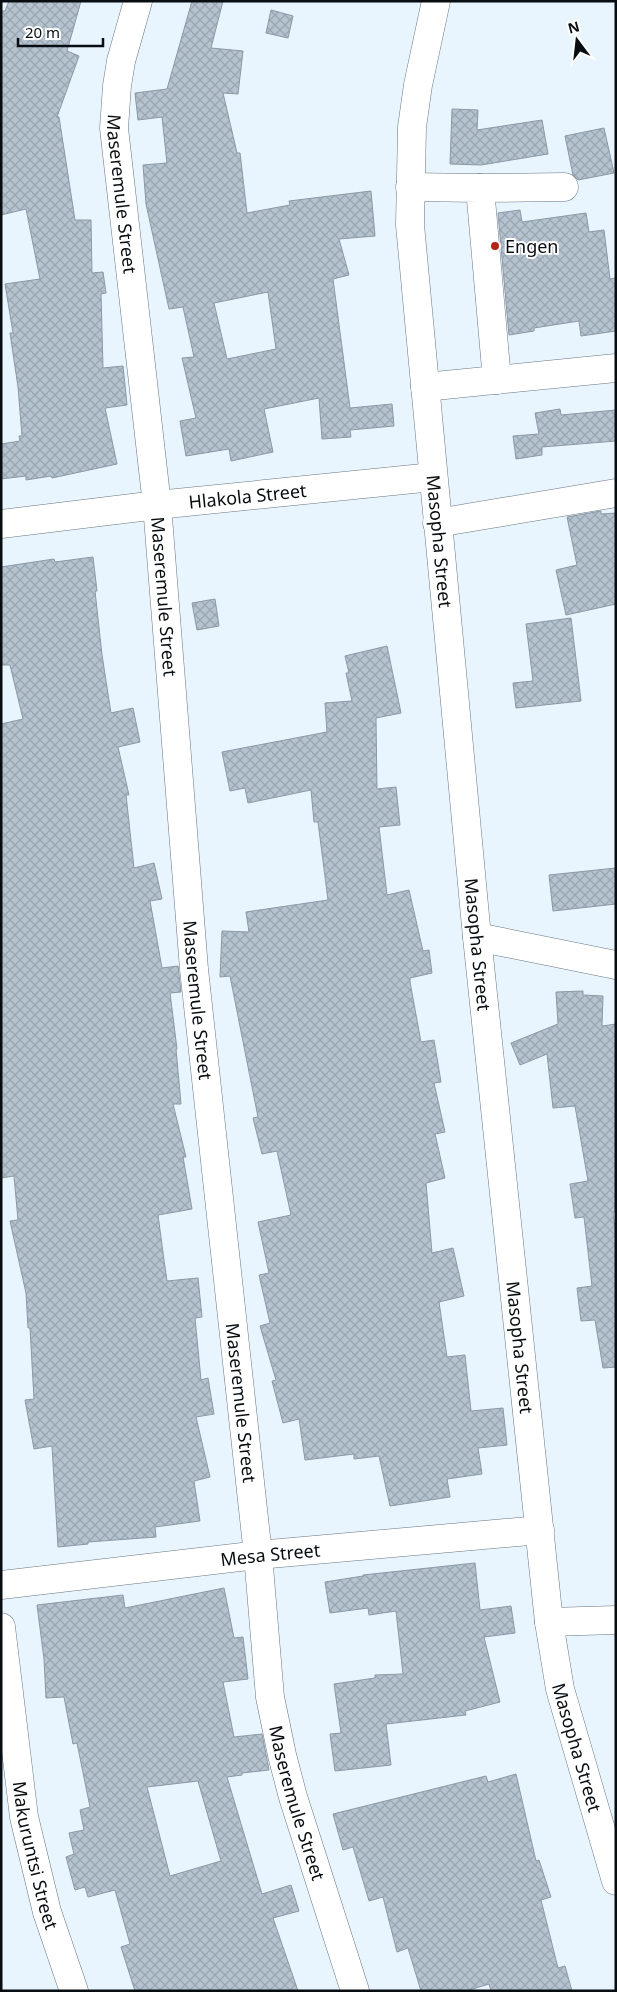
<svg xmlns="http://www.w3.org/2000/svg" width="617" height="1992" viewBox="0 0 617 1992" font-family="'Noto Sans',sans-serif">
<defs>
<pattern id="building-cross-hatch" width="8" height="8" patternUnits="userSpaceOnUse" patternTransform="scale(1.25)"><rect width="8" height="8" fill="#b4c3cf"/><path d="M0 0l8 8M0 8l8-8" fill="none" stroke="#99a6b1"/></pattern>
</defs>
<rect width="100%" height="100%" fill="#e8f4fe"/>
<path fill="url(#building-cross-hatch)" stroke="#8b99a5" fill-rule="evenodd" d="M9 1H81L67 51 79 56 57 117H59L75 220H91L92 273 103 272 106 293 101 294 103 368 123 366 127 405 105 408 117 464 52 478 51 476 26 480V476L1 479V444L20 441 19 436H22L18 387 10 333H13L5 284 40 279 26 209 1 215V11H5Z
M192 1H223L211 48 243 51 238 94 223 93 237 153H240L247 213 290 205 289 201 371 191 375 236 339 239 349 275 333 279 350 408 392 404 394 426 350 430 351 437 322 439 319 398 264 409 273 452 231 461 229 449 186 456 180 421 196 418 182 358 194 357 183 307 169 309 146 204 143 165 167 163 162 117 138 120 135 93 167 89ZM268 292 276 349 227 359 214 303Z
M271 10 293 16 288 38 266 33Z
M452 109 478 110 477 130 542 120 548 154 481 165 450 164Z
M604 128 614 173 578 180 573 175 565 136Z
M520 210 522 222 586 213 589 232 604 230 610 279 616 278V331L581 336 579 321 534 328V331L509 335 498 213Z
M560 409 561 415 616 410V441L542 447V455L516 459 513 436 539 434 535 413Z
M601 511V514L616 513V604L566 615 556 570 577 565 567 517Z
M93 557 97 591H95L102 655 111 713 133 708 140 742 118 747 129 795H126L134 868 154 863 162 899 150 901 162 968 178 966 181 992 170 993 177 1049H176L181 1104H173L186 1157H183L192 1209 158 1215 164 1260 167 1281 198 1278 202 1317 195 1318 201 1380 208 1378 214 1414 196 1417 210 1477 194 1481 200 1521 155 1527 156 1537 88 1542V1544L58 1547 52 1446 34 1449 25 1400 34 1399 30 1328H28L26 1293 10 1221 18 1220 14 1176 1 1178V724L23 719 10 665H1V567L54 559 55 562Z
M215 599 219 626 197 630 192 603Z
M571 618 581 701 516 708 513 683 533 681 526 624Z
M387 646 401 713 376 718 377 789 396 787 400 825 379 827 387 895 409 890 423 951 429 950 432 973 410 978V982L421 1042 434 1040 441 1082 434 1083 445 1132 435 1134 445 1178 426 1183 432 1253 453 1248 464 1296 439 1302 447 1357 465 1355 471 1411 503 1408 507 1445 478 1448 482 1474 447 1479 450 1497 390 1506 379 1456 354 1459V1454L305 1460 299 1419 283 1423 272 1381 276 1380 260 1326 270 1323 259 1275 269 1273 258 1222 291 1215 277 1151 262 1154 253 1118 258 1117 230 976 220 977 222 931 249 932 246 912 328 900 318 822H314L311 790 248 803 245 788 230 791 222 752 327 732 325 703 352 701 346 673H349L345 656Z
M616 868V904L553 911 549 875Z
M583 991V995L603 996 602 1026 616 1024V1212H613L616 1238V1367L603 1368 595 1320 581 1321 577 1288 592 1286 584 1217 575 1218 570 1184 588 1181 575 1106 553 1108 547 1054 520 1065 511 1043 558 1024 556 992Z
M475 1563 480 1610 511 1606 515 1633 484 1637 500 1702 465 1711 466 1715 386 1724 391 1765 335 1771 330 1734 341 1733 334 1684 375 1678V1675L403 1674 396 1611 369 1615 368 1608 330 1613 325 1582 363 1576V1575Z
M224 1588 234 1638 243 1637 248 1679 223 1682 234 1737 262 1734 269 1770 242 1773V1775L227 1777 262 1894 291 1885 299 1911 273 1918 298 1991H135L121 1947 130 1944 115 1890 88 1897 85 1887 75 1890 66 1857 74 1854 69 1833 84 1830 80 1810 90 1807 77 1743 73 1744 64 1697 46 1698 44 1659 37 1605 123 1595 125 1608ZM198 1781 221 1861 170 1876 147 1787Z
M516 1774 536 1861 539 1860 551 1897 541 1900 558 1968 565 1966 572 1991H491L489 1984 466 1991H421L408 1948 397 1952 383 1897 369 1901 353 1847 343 1850 333 1814 486 1776 488 1782Z"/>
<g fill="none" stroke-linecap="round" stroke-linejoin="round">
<g stroke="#697681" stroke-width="29">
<g id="minor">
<path id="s1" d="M138 1 121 61 117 86 114 128 157 505 194 969 258 1555 270 1697 282 1755 293 1797 355 1991"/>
<path id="s2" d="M436 1 418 85 412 127 410 225 477 937 549 1622 560 1689 616 1881"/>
<path d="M410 187 480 188 497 380"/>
<path d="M480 188 564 187"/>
<path d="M425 387 616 368"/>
<path d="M437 523 616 493"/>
<path id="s3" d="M1 524 157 505 433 477"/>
<path d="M477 937 616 965"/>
<path id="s4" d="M1 1585 258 1555 540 1530"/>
<path d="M549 1622 616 1620"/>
<path id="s5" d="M1 1627 24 1817 47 1912 74 1991"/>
</g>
</g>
<use href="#minor" stroke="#fff" stroke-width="28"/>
</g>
<circle fill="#b22418" stroke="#fff" stroke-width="2" cx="495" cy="246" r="5"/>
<g text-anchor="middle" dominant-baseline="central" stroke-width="4" stroke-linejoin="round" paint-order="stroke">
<g font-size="18" fill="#080d11" stroke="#fff">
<text stroke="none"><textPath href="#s1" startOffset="196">Maseremule Street</textPath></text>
<text stroke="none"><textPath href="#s3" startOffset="248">Hlakola Street</textPath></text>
<text stroke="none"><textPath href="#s2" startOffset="544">Masopha Street</textPath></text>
<text stroke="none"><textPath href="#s1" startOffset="601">Maseremule Street</textPath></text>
<text stroke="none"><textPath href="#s2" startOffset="949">Masopha Street</textPath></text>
<text stroke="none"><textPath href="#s1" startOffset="1006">Maseremule Street</textPath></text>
<text stroke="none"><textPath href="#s2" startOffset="1354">Masopha Street</textPath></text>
<text stroke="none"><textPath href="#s1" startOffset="1411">Maseremule Street</textPath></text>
<text stroke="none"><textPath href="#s4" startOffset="271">Mesa Street</textPath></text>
<text stroke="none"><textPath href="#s2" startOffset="1759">Masopha Street</textPath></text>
<text stroke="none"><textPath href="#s1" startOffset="1816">Maseremule Street</textPath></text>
<text stroke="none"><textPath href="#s5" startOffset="231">Makuruntsi Street</textPath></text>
</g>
<g font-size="18" fill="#080d11" stroke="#fff" text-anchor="start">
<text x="505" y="246">Engen</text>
</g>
</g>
<rect width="617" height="1992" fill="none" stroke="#080d11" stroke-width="5"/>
<g transform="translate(577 40) rotate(345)" stroke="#ffffff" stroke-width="4" paint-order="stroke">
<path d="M0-4L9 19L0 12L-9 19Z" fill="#080d11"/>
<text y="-8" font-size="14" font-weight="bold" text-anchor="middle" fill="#080d11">N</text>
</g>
<path d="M18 38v8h85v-8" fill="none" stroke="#080d11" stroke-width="2.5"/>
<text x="25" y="38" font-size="15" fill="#080d11" stroke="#ffffff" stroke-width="4" paint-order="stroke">20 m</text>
</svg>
